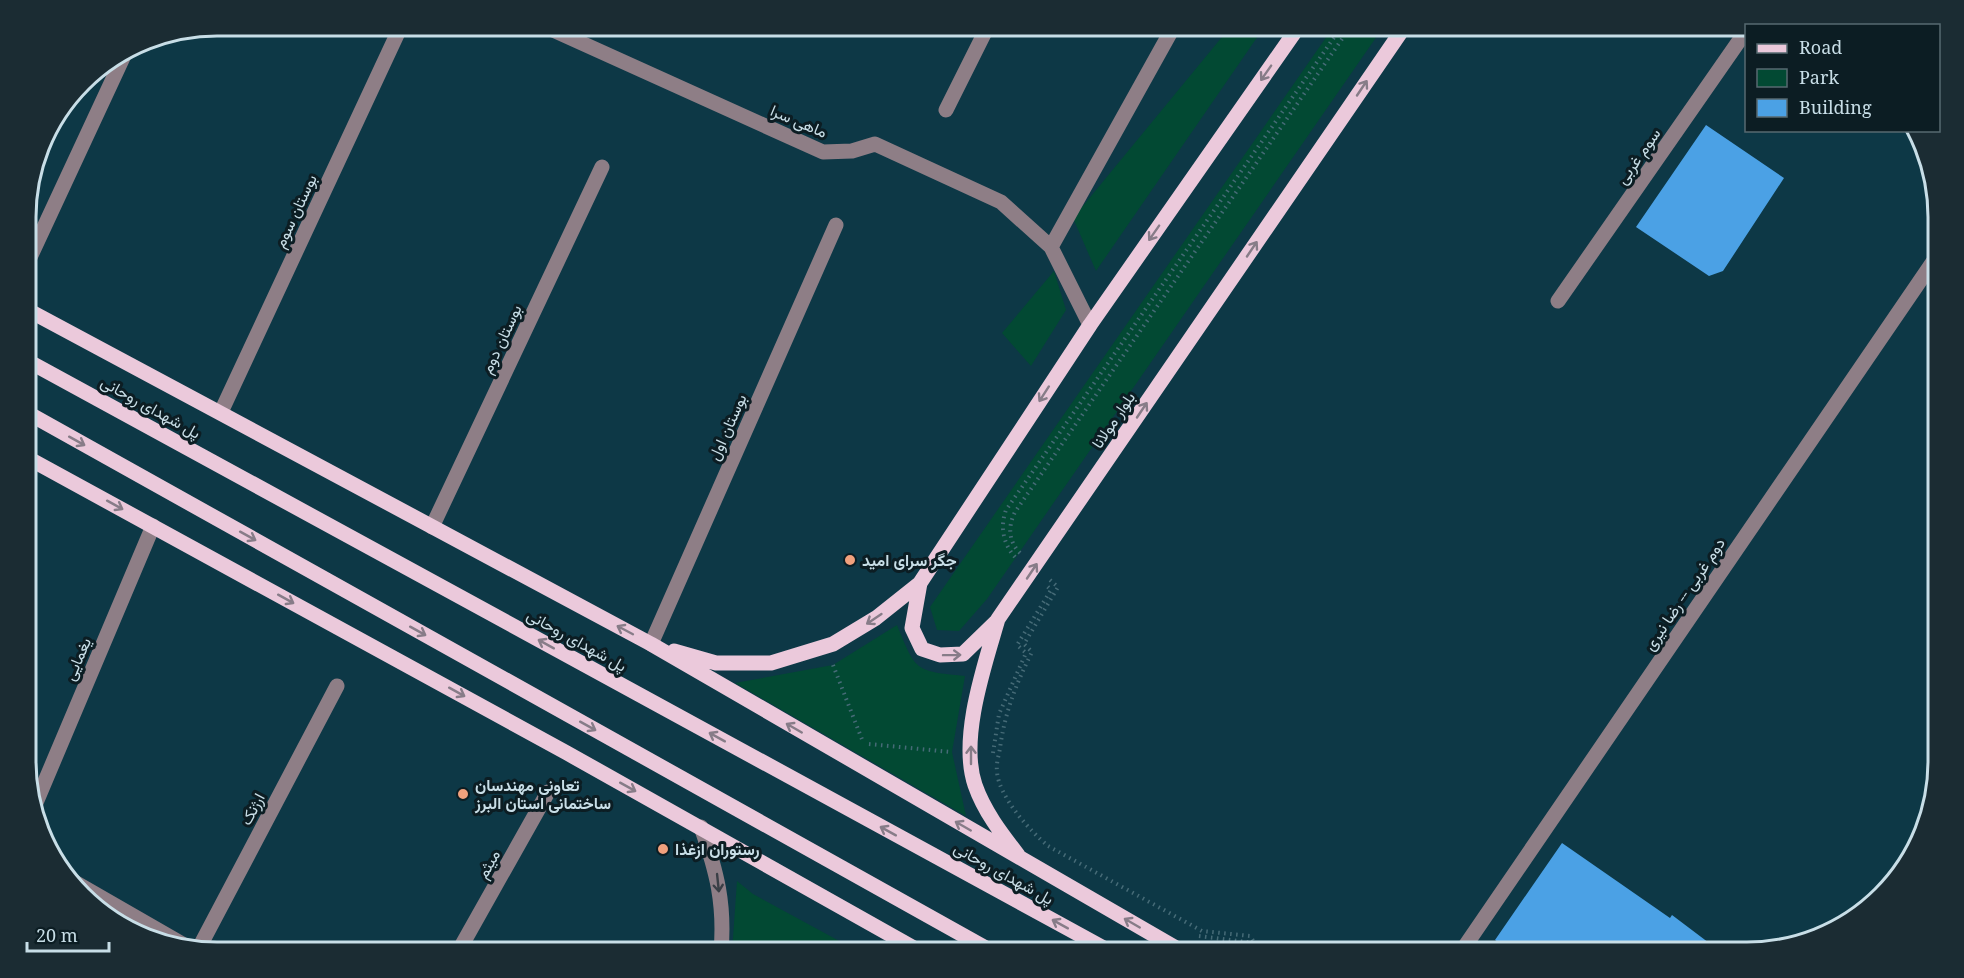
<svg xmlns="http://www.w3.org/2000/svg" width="1964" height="978" viewBox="0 0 1964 978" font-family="'Noto Serif',Vazirmatn,serif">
<rect width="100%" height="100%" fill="#0d3846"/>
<path fill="#024933" d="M1231 26H1265L1096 271 1073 218Z
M1334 26H1384L987 599 959 631 937 630 930 607Z
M1054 271 1066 310 1031 366 1002 333Z
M897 625C916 671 914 671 965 676L952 752 966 816 735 683 833 665Z
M737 881 753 894 854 949 853 952H732Z"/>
<path fill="#4ba1e5" d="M1706 125 1784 178 1723 271 1709 276 1636 227Z
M1562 843 1670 918 1672 915 1721 952H1513L1495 940Z"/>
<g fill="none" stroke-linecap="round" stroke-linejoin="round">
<path stroke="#466b77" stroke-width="4" stroke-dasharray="1.5 4.5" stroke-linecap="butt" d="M1020 553C1008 541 1008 526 1015 512L1351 26
M1015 557C1003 544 1000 526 1006 510L1342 26
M1050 580 1058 587 1024 644 1032 652C1016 684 1005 712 1000 748 999 755 996 763 997 771 998 796 1030 831 1048 846L1202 931 1250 936 1254 942V952
M833 665 863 742
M869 744 951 752
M993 753 999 714 1026 653 1017 645 1051 590 1045 584
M1199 936 1247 942 1249 952"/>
<path stroke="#8e7e86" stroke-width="15" d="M544 26 823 152 852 151 875 144 1001 202 1051 247 1090 325
M946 110 988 26
M1051 247 1174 26
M26 266 126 51
M1558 301 1746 31
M221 412 401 26
M432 527 602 167
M651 644 836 225
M35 805 153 526
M701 827C717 872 725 904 721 952
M64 876 184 945
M199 948 337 686
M458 952 548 792
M1461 952 1937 256"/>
<path stroke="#ebc9db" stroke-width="15" d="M26 309 651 644 1183 952
M26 360 1111 952
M26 412 993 952
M26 457 567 753 921 952
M920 583 912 628 922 649 940 655 963 654 997 621
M674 651 716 663H771L833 644 876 618 920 583 1090 325 1299 26
M1018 855C1001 833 984 811 975 785 959 738 985 664 998 619L1405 26"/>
</g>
<defs><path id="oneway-shaft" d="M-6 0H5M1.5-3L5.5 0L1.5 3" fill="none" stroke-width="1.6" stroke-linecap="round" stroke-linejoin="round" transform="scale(1.5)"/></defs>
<g stroke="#877c88">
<use href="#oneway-shaft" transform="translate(1266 73) rotate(125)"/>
<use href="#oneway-shaft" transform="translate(1362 88) rotate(-56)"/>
<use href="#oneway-shaft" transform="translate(1154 233) rotate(125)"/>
<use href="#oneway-shaft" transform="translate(1252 249) rotate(-56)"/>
<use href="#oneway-shaft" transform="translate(1044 394) rotate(123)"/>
<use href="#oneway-shaft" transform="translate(1142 410) rotate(-56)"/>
<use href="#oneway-shaft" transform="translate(77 441) rotate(29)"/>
<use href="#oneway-shaft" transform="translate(115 505) rotate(29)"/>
<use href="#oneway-shaft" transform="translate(248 536) rotate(29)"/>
<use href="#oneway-shaft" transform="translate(1032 571) rotate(-56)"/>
<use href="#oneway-shaft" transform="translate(286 599) rotate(29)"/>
<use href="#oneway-shaft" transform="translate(874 619) rotate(146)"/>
<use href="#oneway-shaft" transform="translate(625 630) rotate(-152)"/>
<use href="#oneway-shaft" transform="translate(418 631) rotate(29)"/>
<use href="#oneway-shaft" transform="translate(546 644) rotate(-151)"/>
<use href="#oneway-shaft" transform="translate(952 655) rotate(-1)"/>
<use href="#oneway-shaft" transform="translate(457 692) rotate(29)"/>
<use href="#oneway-shaft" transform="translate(588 726) rotate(29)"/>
<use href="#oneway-shaft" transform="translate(794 728) rotate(-150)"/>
<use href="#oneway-shaft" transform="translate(717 737) rotate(-151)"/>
<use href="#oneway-shaft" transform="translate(971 755) rotate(-90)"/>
<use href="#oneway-shaft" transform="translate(628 787) rotate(29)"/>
<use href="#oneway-shaft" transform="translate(963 826) rotate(-150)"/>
<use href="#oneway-shaft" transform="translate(888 831) rotate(-151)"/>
<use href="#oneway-shaft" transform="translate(1132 923) rotate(-150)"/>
<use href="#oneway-shaft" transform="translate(1060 924) rotate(-151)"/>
</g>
<use stroke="#3a3f46" href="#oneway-shaft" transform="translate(718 883) rotate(84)"/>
<g fill="#f1a17d" stroke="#0c1d23" stroke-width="2">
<circle cx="850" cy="560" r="6"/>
<circle cx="463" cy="794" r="6"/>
<circle cx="663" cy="849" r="6"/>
</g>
<g text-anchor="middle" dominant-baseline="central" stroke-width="6" stroke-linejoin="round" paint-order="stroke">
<g font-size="16" fill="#c8dee7" stroke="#0c1d23">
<text transform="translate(799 121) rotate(23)">ماهی سرا</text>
<text transform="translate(1638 156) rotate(-55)">سوم غربی</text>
<text transform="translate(295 211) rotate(-65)">بوستان سوم</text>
<text transform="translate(501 339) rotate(-65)">بوستان دوم</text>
<text transform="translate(151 407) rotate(29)">پل شهدای روحانی</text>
<text transform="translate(1113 420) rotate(-56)">بلوار مولانا</text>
<text transform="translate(727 427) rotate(-66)">بوستان اول</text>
<text transform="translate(1684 594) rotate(-56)">دوم غربی -- رضا نیری</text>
<text transform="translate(577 640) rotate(29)">پل شهدای روحانی</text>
<text transform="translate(77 659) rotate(-67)">یغمایی</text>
<text transform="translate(252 809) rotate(-62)">ارژنک</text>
<text transform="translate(488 864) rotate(-61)">میثم</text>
<text transform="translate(1004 873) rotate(29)">پل شهدای روحانی</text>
</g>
<g font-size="16" font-weight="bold" fill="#c8dee7" stroke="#0c1d23" text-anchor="start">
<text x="862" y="560">جگر سرای امید</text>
<text x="475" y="785">تعاونی مهندسان<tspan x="475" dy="18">ساختمانی استان البرز</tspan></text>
<text x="675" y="849">رستوران ازغذا</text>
</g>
</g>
<path d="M0 0H1964V978H0ZM217 36H1747A181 181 0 0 1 1928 217V761A181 181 0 0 1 1747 942H217A181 181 0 0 1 36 761V217A181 181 0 0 1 217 36Z" fill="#1b2c33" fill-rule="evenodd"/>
<path fill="none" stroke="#c8dee7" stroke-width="3" d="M217 36H1747A181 181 0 0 1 1928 217V761A181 181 0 0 1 1747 942H217A181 181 0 0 1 36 761V217A181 181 0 0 1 217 36Z"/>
<rect x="1745" y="24" width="195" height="108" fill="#0c1d23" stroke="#576a71" stroke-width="1.5"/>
<rect x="1757" y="44" width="30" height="9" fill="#ebc9db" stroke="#576a71" stroke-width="1.5"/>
<text x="1799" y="54" font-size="18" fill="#c8dee7">Road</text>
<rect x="1757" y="69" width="30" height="18" fill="#024933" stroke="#576a71" stroke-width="1.5"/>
<text x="1799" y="84" font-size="18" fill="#c8dee7">Park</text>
<rect x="1757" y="99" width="30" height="18" fill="#4ba1e5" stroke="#576a71" stroke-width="1.5"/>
<text x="1799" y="114" font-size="18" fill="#c8dee7">Building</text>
<path d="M27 942v9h82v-9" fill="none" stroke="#c8dee7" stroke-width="3"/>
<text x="36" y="942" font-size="18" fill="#c8dee7" stroke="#0c1d23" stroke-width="4.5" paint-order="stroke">20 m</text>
</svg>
